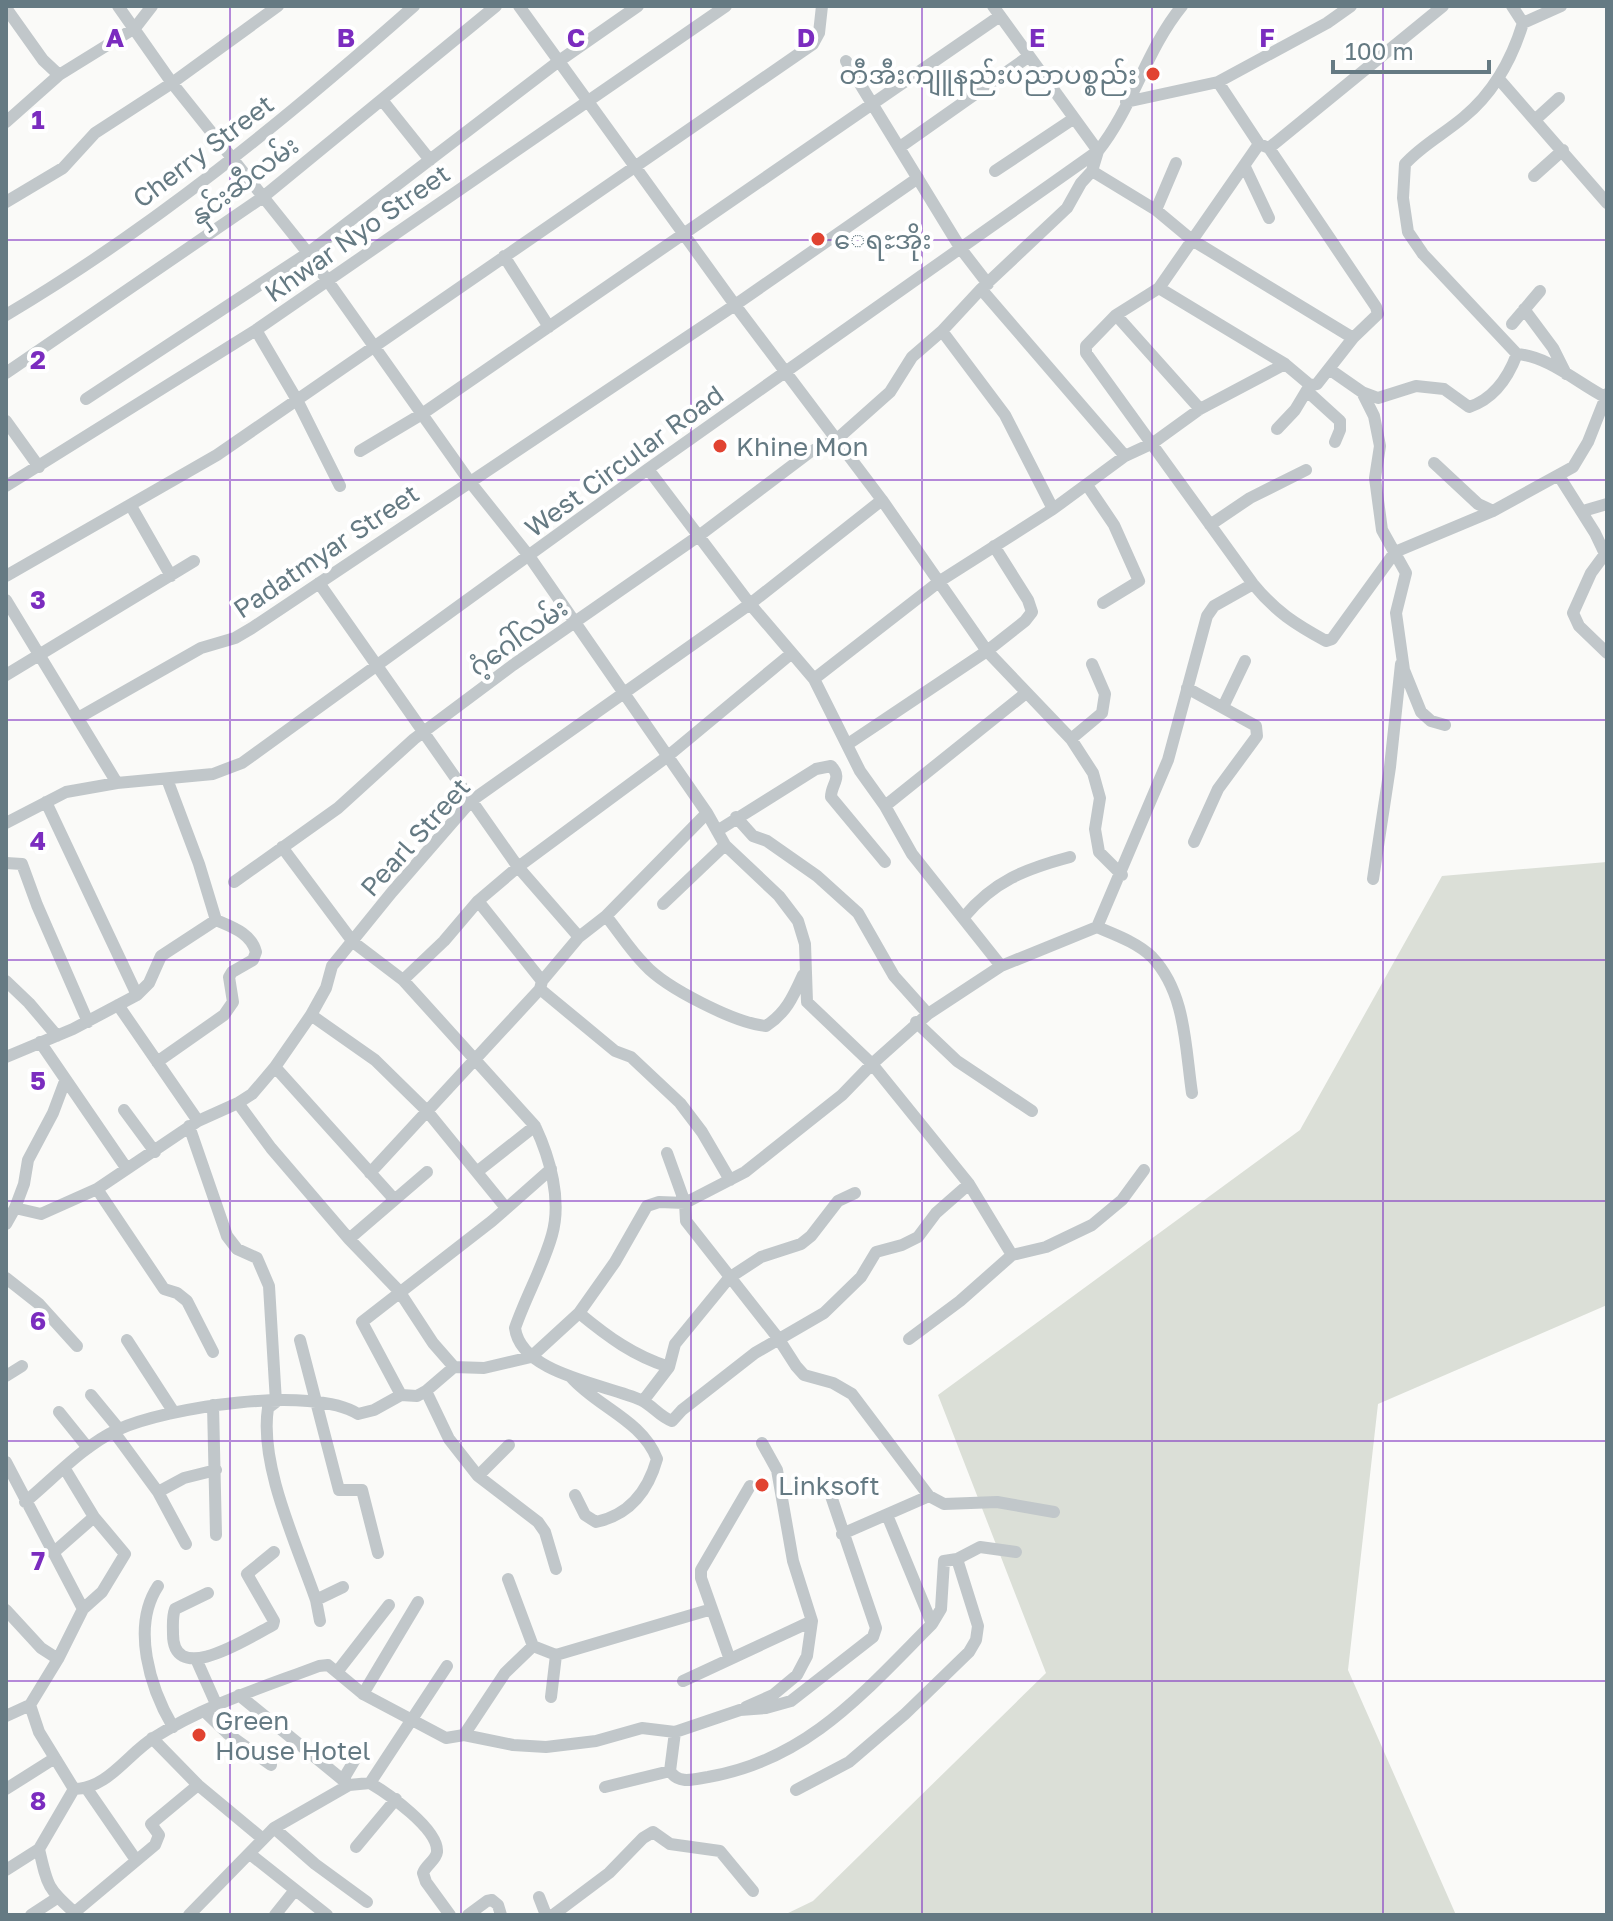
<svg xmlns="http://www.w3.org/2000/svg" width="1613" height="1921" viewBox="0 0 1613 1921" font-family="'Golos Text','Noto Sans Myanmar',sans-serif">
<rect width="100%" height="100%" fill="#fafaf8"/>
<path fill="#dbdfd7" d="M1607 862V1305L1378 1404 1348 1670 1456 1915H784L813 1901 1046 1673 938 1395 1300 1130 1442 876Z"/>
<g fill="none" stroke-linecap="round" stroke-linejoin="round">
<path stroke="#c1c7ca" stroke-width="12" d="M118 6 172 83 308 253 470 482 529 556 707 813 725 845 779 896 798 921 805 944 807 1002 872 1064 969 1184 1012 1255
M519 6 735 305 882 500 987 651 1071 739 1093 773 1100 798 1095 829 1099 852 1122 875
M1512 6 1523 23C1512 59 1493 93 1464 117 1444 134 1422 145 1405 164L1403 198 1408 232 1423 254 1517 354C1548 356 1578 383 1605 397
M6 8 43 60 59 75
M1523 23 1561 6
M846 61 961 249 988 284
M1498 78 1607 203
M1218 82 1259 144 1269 148 1376 307 1378 314 1353 338 1317 384 1310 385 1295 410 1277 429
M382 100 430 160
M1126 102 1218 82 1327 23 1351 6
M1536 119 1559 98
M6 122 59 75 135 28 152 6
M1259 144 1159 288 1116 315 1086 346V353L1253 584C1276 612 1295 624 1326 641L1332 639 1395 552 1493 511 1573 467 1588 442 1607 394
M900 147 1028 57
M1269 148 1443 6
M1245 167 1269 218
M995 171 1073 119
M1092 171 1156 210 1192 240 1353 338
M1534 176 1563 150
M6 202 63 168 95 133 172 83 278 6
M1156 210 1176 163
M504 256 549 327
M1159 288 1285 364 1310 385
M981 289 1125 456
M1524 309 1553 348 1566 374
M6 315C153 228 286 119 414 6
M1116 315 1200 409
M1512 324 1540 291
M256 330 297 400 340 486
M942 331 1005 415 1053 509
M1329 369 1362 392 1378 398 1416 386 1444 389 1469 407C1494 399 1508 378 1517 354
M6 373 263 197 496 6
M1307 391 1340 421V430L1335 442
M1362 392 1374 416 1380 446 1375 478 1382 530 1406 573 1396 613 1404 670 1421 712 1431 721 1445 725
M86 399 308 253 559 61 638 6
M6 421 39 467
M360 451 422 414 1000 16
M1434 463 1478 504 1493 511
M648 469 750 604 814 679 860 771 885 806 912 854 1001 966
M1559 476 1595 533 1605 554 1591 573 1573 613 1579 626 1607 653
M1087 485 1114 525 1139 581 1103 603
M6 486 256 330 726 6
M131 506 171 576
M1583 511 1607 504
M1210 525 1250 498 1306 470
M6 576 217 455 813 44 819 33 822 6
M319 583 518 867 579 937
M6 600 117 783
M6 675 194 561
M814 679 940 581 1053 509 1125 456 1153 443 1200 409 1285 364
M1187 688 1256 726 1257 736 1218 789 1194 842
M1223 707 1245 661
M78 718 201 648 235 638 252 628 735 305 918 178
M1071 739 1102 713 1105 694 1092 664
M848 744 987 651 1025 621 1032 612 1028 600 994 546
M46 802 137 995
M885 806 1026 693
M736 817 753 836 767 841 817 876 858 913 894 976 928 1014
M6 823 66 792 117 783 213 774 242 763 648 469 1098 151C1133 107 1146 50 1182 6
M717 831 816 769 831 766C843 778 831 784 831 797L885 862
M282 847 353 942 403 980 535 1126C550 1158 562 1200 552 1235 543 1267 526 1296 515 1328 521 1374 605 1384 641 1400 652 1405 660 1417 672 1421L682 1410 755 1353 824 1313 861 1277 876 1252 902 1245 918 1237 936 1213 969 1184
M6 863 22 864 37 905 88 1022
M1373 879 1390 767 1401 664
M234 882 338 808 414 739 513 665 700 535 810 452 836 440 890 392 912 357 942 331 981 289 1067 208 1081 183 1092 171 1098 151 993 6
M478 901 542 981
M663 904 725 845
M606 916C619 932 630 950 645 965 666 988 735 1023 766 1026 786 1013 793 997 803 975
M964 917C994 881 1025 869 1070 857
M1097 927 1168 760 1207 616 1214 606 1253 584
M403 980 444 941 478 901 518 867 668 756 792 653
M6 981 29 1003 57 1036
M540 989 615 1051 631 1057 680 1103 702 1132 730 1180
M118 1005 198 1121
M311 1015 375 1060 427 1111 506 1208
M916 1022 957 1061 1032 1111
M40 1042 127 1169
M6 1057 73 1029 137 995 149 983 161 956 216 920
M157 1062 224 1015 233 1002 229 977 232 972 253 960 256 952C251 933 232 927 216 920L199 864 167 779
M275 1067 394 1199
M238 1103 271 1148 349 1239 399 1291 433 1343 454 1367
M124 1110 155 1152
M189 1126 227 1236 237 1249 257 1258 269 1286 276 1402 268 1408C259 1465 297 1545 316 1600L320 1621
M667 1153 685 1203 686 1221 778 1338 796 1366 804 1375 833 1383 852 1394 929 1496
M478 1171 535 1126
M370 1173 540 989 542 981 579 937 606 916 707 813
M97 1189 164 1289 177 1293 187 1301 213 1352
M15 1208 41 1214 97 1189 198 1121 238 1103 252 1094 275 1067 311 1015 326 988 332 966 392 892 471 801 750 604 882 500
M6 1224 15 1208 24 1184 28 1160 53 1113 65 1081
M349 1239 427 1172
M6 1278 39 1304 77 1346
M579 1313C608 1337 634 1356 669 1367
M909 1339 960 1301 1012 1255 1046 1247 1092 1225 1122 1200 1144 1170
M127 1340 173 1411
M300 1340 339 1490H362L378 1553
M6 1376 22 1366
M571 1377C597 1407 642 1420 657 1459 648 1491 629 1515 596 1522L585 1515 575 1495
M426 1391 449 1439 478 1476 509 1445
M91 1395 119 1429
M401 1395 362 1322 492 1221 551 1169
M643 1401 669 1367 675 1344 729 1278 761 1257 801 1244 811 1236 838 1201 855 1193
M213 1405 216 1535
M59 1412 88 1448
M114 1432 158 1492 186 1544
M6 1462 83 1609 58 1659 30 1705 6 1716
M65 1469 94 1517 125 1554 102 1592 83 1609
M478 1476 538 1522 545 1532 556 1569
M158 1492 184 1478 216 1470
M25 1502C54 1478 83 1446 117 1430 167 1407 312 1385 358 1414L374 1410 401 1395 417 1396 426 1391 454 1367 484 1368 531 1357 579 1313 615 1262 647 1206 659 1202 685 1203 745 1172 842 1095 872 1064 928 1014 1001 966 1097 927C1116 935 1138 943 1152 957 1186 993 1185 1046 1192 1093
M842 1534 929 1496 944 1504 997 1502 1054 1512
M53 1553 94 1517
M508 1579 533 1646
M158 1586C131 1627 150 1688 173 1727
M208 1593 175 1609C172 1617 173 1625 173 1634 173 1688 250 1637 273 1625L274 1621 247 1574 274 1552
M316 1600 343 1587
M6 1610 41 1648 58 1659
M932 1624 941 1609 944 1561 957 1559 980 1547 1016 1552
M729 1657 701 1578V1570L750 1486
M197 1661 217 1706
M337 1672 389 1605
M683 1681 812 1621
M363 1694 418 1602
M239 1695 349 1785
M551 1697 556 1655
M30 1705 39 1732 74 1789 39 1849C48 1889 48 1888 77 1915
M746 1707 773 1695 797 1675 807 1656 812 1621 793 1561 777 1470 762 1443
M205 1712 228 1734 271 1765
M675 1732 670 1771C679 1785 694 1779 708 1777 808 1760 865 1691 932 1624L887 1515
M464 1735 505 1673 533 1646 556 1655 712 1609
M152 1738 198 1785 263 1839
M344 1778 360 1751
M370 1783C387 1793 439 1829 437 1852 436 1860 426 1865 423 1873L426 1882 450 1915
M605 1787 670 1771
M6 1789 55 1758
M74 1789C108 1789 128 1753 155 1737 205 1705 264 1687 319 1666L328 1665 363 1694 446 1738 464 1735 513 1745 546 1747 596 1741 642 1728 675 1732 740 1710 766 1708 791 1701 873 1637 876 1628 829 1490
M87 1789 136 1860
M796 1790 849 1762 905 1714 969 1652 976 1640 978 1626 957 1559
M274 1828 315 1864 367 1902
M356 1847 396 1799
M250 1854 327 1915
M6 1870 39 1849
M539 1897 546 1915
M75 1912 155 1845 159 1835 151 1824 198 1785
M31 1915 57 1898
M189 1915 274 1828 349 1785 370 1783 447 1666
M275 1915 295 1890
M468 1915 487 1901 492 1900 498 1905 501 1915
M553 1915 609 1873 643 1838 653 1832 670 1844 720 1851 753 1891"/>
</g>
<path fill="none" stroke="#7b2cbf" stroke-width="2" stroke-opacity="0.55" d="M230 6V1915M461 6V1915M691 6V1915M922 6V1915M1152 6V1915M1383 6V1915M6 240H1607M6 480H1607M6 720H1607M6 960H1607M6 1201H1607M6 1441H1607M6 1681H1607"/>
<g fill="#e14331" stroke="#fff" stroke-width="3">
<circle cx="1153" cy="74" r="8"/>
<circle cx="818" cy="239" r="8"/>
<circle cx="720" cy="446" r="8"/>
<circle cx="762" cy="1485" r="8"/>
<circle cx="199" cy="1735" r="8"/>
</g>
<g text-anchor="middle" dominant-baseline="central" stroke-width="8" stroke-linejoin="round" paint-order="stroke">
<g font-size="26" fill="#657a83" stroke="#fff" text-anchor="start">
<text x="1137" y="74" text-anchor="end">တီအီးကျူနည်းပညာပစ္စည်း</text>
<text x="834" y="239">ေရႊအိုး</text>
<text x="736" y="446">Khine Mon</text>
<text x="778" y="1485">Linksoft</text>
<text x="215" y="1720">Green<tspan x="215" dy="30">House Hotel</tspan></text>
</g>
<g font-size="26" fill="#657a83" stroke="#fff">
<text transform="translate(203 151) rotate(-37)">Cherry Street</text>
<text transform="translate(244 180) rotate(-37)">နှင်းဆီလမ်း</text>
<text transform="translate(357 233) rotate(-35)">Khwar Nyo Street</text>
<text transform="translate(624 461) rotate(-36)">West Circular Road</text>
<text transform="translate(326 551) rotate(-34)">Padatmyar Street</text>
<text transform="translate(518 637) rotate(-35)">ဂံ့ဂေါ်လမ်း</text>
<text transform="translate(415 837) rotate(-48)">Pearl Street</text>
</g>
</g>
<g font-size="26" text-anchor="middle" font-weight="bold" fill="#7b2cbf" stroke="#fff" stroke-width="8" stroke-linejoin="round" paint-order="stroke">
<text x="115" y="47">A</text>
<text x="346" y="47">B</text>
<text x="576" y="47">C</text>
<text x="806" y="47">D</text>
<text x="1037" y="47">E</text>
<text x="1267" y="47">F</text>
<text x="38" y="129">1</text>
<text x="38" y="369">2</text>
<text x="38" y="609">3</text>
<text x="38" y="850">4</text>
<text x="38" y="1090">5</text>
<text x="38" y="1330">6</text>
<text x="38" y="1570">7</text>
<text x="38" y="1810">8</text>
</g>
<rect width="1613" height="1921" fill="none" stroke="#657a83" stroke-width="16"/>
<path d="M1333 60v12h156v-12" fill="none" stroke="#657a83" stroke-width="4"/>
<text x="1345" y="60" font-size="24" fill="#657a83" stroke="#ffffff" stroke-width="6" paint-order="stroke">100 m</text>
</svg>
